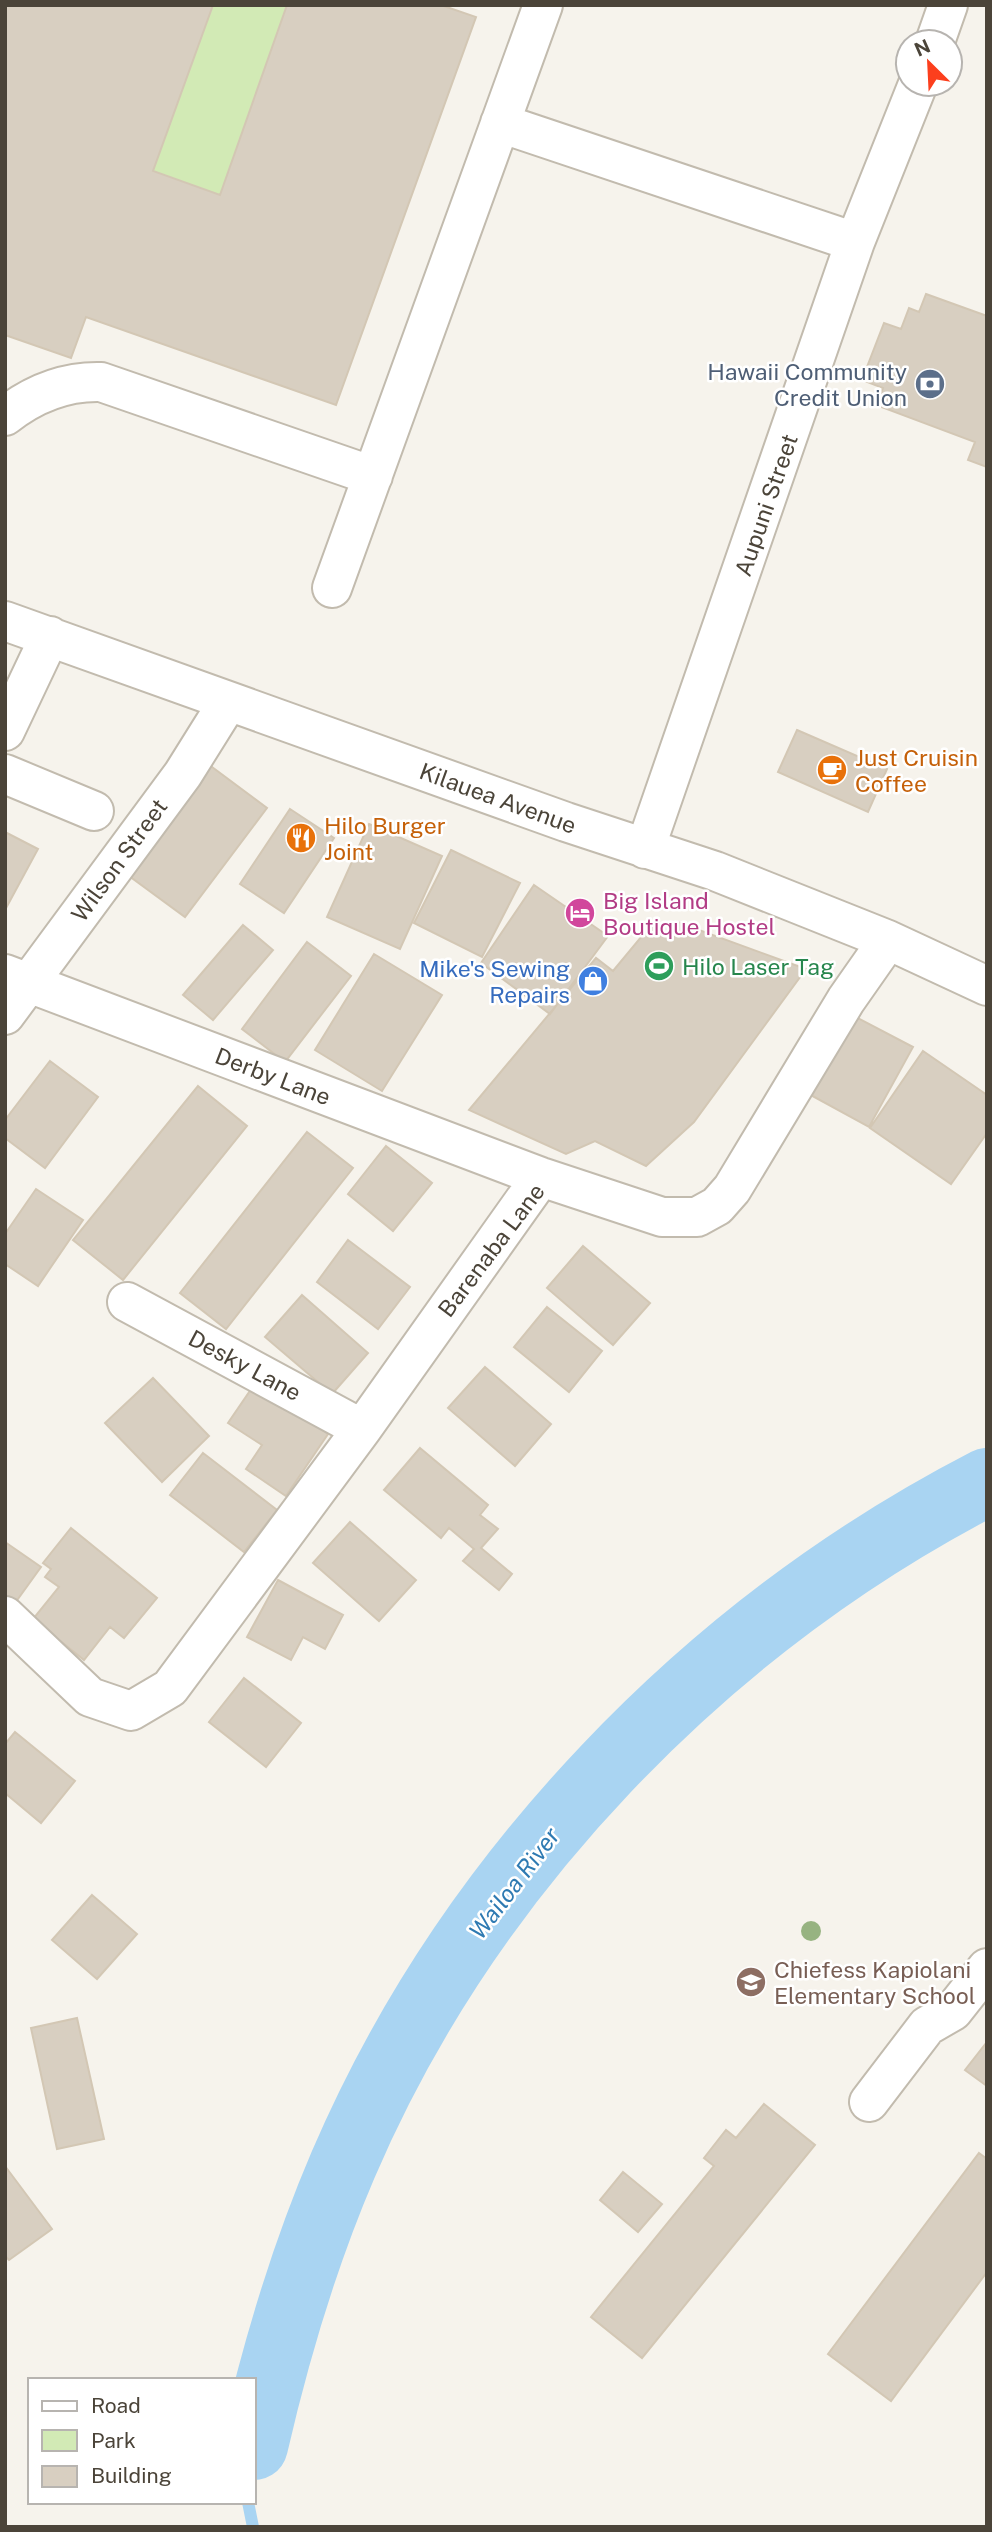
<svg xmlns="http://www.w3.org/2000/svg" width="992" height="2532" viewBox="0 0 992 2532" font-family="'Public Sans',sans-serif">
<rect width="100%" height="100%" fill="#f6f3ec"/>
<path fill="#d2eab5" d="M213 5H287L220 195 153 171Z"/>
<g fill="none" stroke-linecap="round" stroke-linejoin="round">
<path stroke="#a9d4f2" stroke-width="12" d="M248 2502 253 2527"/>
<path stroke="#a9d4f2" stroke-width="68" d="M254 2446C276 2350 304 2256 343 2165 468 1873 706 1627 987 1482"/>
</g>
<path fill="#d8cfc1" stroke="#d3c7b4" stroke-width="2" d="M5 5H213L153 171 220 195 287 5H441L476 17 336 405 86 317 71 358 5 335Z
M926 294 987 316V467L968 460 975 442 876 405 883 388 862 380 884 323 901 329 909 308 919 312Z
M797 730 887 769 868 812 778 772Z
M208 764 267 808 185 917 125 873Z
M290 809 334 838 284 913 240 884Z
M369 824 442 856 400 949 327 917Z
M5 832 38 849 5 910Z
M451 850 520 883 482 957 414 923Z
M534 885 608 936 550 1014 481 963Z
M677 922 806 969 694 1122 646 1166 595 1141 566 1154 469 1110 596 958 613 971 651 925 669 937Z
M243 925 273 950 213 1020 183 995Z
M307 942 351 976 285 1062 242 1029Z
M374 954 442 995 382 1091 315 1050Z
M850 1014 913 1047 869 1127 807 1093Z
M923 1051 987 1095V1133L951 1184 870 1128Z
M50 1061 98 1097 45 1168 5 1138V1120Z
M198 1086 247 1126 123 1280 73 1240Z
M307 1132 353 1168 226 1329 180 1293Z
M386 1146 432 1183 393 1231 348 1194Z
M36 1189 83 1220 38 1286 5 1264V1234Z
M348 1240 410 1287 378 1329 317 1282Z
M583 1246 650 1303 613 1345 547 1288Z
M302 1295 368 1353 332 1394 265 1337Z
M547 1307 602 1351 569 1392 514 1347Z
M485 1367 551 1424 515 1466 448 1408Z
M153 1378 209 1436 162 1482 105 1423Z
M254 1385 328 1434 286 1496 246 1469 262 1445 228 1423Z
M420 1448 488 1505 480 1515 498 1529 481 1548 512 1574 499 1590 463 1561 474 1549 449 1528 441 1538 384 1490Z
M203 1453 277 1510 244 1552 170 1495Z
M350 1522 416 1580 379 1621 313 1563Z
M71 1528 157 1598 124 1638 110 1627 84 1660 33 1619 59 1587 45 1577 51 1569 43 1563Z
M5 1542 41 1567 15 1603 5 1595Z
M278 1580 343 1615 325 1649 303 1637 291 1660 247 1637Z
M244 1678 301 1723 266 1767 209 1722Z
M15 1732 75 1781 41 1823 5 1793V1744Z
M92 1895 137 1934 97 1979 52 1940Z
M77 2018 104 2139 57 2149 31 2028Z
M987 2042V2086L965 2070Z
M764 2104 815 2145 642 2358 591 2317 714 2166 704 2158 726 2130 736 2138Z
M979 2153 987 2159V2272L891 2401 828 2354Z
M5 2166 52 2229 9 2260 5 2256Z
M623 2172 662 2204 638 2232 600 2200Z"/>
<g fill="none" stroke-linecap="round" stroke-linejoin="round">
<g stroke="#c2bbae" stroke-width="42">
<path id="minor" d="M935 42 948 5
M500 123 855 242
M5 416C33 394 65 381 101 382L373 476
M332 588 543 5
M5 621 566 822 715 871 888 940 987 986
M5 731 50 636
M5 774 94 811
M645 849 855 242 918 84
M5 974 541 1177 662 1217H697L717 1206 732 1189 846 1000 888 940
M5 1015 183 774 228 702
M127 1302 362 1429
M5 1616 90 1697 131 1711 170 1688 362 1429 541 1177
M869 2102 927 2026 953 2011 987 1968"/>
</g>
<use href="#minor" stroke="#fff" stroke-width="38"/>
</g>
<circle fill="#97b381" cx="811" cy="1931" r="10"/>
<defs>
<g id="bank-disc" transform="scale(1.575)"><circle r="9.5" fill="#5c6f8a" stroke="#fff"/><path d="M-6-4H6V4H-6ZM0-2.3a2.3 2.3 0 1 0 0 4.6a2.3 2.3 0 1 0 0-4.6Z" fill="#fff"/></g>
<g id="cafe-disc" transform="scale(1.575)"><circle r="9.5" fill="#e8710a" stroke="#fff"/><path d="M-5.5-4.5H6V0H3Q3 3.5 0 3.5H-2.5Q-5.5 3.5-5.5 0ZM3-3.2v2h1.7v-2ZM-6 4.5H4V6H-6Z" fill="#fff"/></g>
<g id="restaurant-disc" transform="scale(1.575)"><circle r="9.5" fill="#e8710a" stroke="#fff"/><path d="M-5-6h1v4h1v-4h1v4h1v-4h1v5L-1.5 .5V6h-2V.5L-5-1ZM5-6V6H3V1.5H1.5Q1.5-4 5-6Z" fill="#fff"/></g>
<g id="hotel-disc" transform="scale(1.575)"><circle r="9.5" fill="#d1479c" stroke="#fff"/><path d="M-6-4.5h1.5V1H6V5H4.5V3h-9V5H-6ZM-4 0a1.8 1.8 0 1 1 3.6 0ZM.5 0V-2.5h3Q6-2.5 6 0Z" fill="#fff"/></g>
<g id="stadium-disc" transform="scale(1.575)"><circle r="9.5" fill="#2e9e5b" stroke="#fff"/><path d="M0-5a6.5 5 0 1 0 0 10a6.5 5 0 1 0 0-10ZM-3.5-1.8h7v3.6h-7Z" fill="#fff"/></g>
<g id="shop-disc" transform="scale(1.575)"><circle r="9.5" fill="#3f7fe0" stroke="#fff"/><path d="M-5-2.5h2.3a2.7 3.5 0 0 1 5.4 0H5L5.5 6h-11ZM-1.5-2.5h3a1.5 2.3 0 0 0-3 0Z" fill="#fff"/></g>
<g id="school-disc" transform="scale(1.575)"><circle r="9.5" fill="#8d6e63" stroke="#fff"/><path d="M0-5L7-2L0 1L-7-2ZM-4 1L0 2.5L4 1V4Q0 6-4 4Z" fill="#fff"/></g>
</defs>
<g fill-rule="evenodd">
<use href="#bank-disc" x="930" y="384"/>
<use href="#cafe-disc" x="832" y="770"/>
<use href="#restaurant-disc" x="301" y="838"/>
<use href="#hotel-disc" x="580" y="913"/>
<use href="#stadium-disc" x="659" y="966"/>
<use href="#shop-disc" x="593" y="981"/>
<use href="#school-disc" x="751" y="1982"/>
</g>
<g text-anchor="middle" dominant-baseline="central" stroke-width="5" stroke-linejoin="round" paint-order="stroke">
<g font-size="23" fill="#4e5e75" stroke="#fff" text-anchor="end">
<text x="907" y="371">Hawaii Community<tspan x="907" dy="26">Credit Union</tspan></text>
</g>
<g font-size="23" fill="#4b4439" stroke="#fff">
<text transform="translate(766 505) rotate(-71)">Aupuni Street</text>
<text transform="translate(498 798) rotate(20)">Kilauea Avenue</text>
<text transform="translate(119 860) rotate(-54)">Wilson Street</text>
<text transform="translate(273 1076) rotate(21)">Derby Lane</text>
<text transform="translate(491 1250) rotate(-53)">Barenaba Lane</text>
<text transform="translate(245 1365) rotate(28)">Desky Lane</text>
</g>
<g font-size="23" fill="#c56008" stroke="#fff" text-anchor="start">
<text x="855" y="757">Just Cruisin<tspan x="855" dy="26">Coffee</tspan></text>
<text x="324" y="825">Hilo Burger<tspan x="324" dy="26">Joint</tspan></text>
</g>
<g font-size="23" fill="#b23c85" stroke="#fff" text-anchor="start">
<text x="603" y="900">Big Island<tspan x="603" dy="26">Boutique Hostel</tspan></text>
</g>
<g font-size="23" fill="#27864d" stroke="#fff" text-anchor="start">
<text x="682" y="966">Hilo Laser Tag</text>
</g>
<g font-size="23" fill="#366cbe" stroke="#fff" text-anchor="end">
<text x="570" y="968">Mike's Sewing<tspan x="570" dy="26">Repairs</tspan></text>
</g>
<g font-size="23" fill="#785e54" stroke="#fff" text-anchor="start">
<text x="774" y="1969">Chiefess Kapiolani<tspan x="774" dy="26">Elementary School</tspan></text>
</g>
<g font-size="24" font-style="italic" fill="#2e7ab2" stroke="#fff">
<text transform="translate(514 1883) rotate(-53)">Wailoa River</text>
</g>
</g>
<rect width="992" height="2532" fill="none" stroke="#4b4439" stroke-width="14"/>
<rect x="28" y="2378" width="228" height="126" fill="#ffffff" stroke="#b7b4b0" stroke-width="2"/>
<rect x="42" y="2401" width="35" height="10" fill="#ffffff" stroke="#b7b4b0" stroke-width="2"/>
<text x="91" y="2413" font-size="21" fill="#4b4439">Road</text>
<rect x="42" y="2430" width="35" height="21" fill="#d2eab5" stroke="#b7b4b0" stroke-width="2"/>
<text x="91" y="2448" font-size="21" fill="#4b4439">Park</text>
<rect x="42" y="2466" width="35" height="21" fill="#d8cfc1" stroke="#b7b4b0" stroke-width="2"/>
<text x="91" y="2483" font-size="21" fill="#4b4439">Building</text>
<g transform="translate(929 63) rotate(336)"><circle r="33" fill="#ffffff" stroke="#b7b4b0" stroke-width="2"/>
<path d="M0-5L12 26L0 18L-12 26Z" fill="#fc3f1d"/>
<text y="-10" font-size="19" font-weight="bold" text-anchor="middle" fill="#4b4439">N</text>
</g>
</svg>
